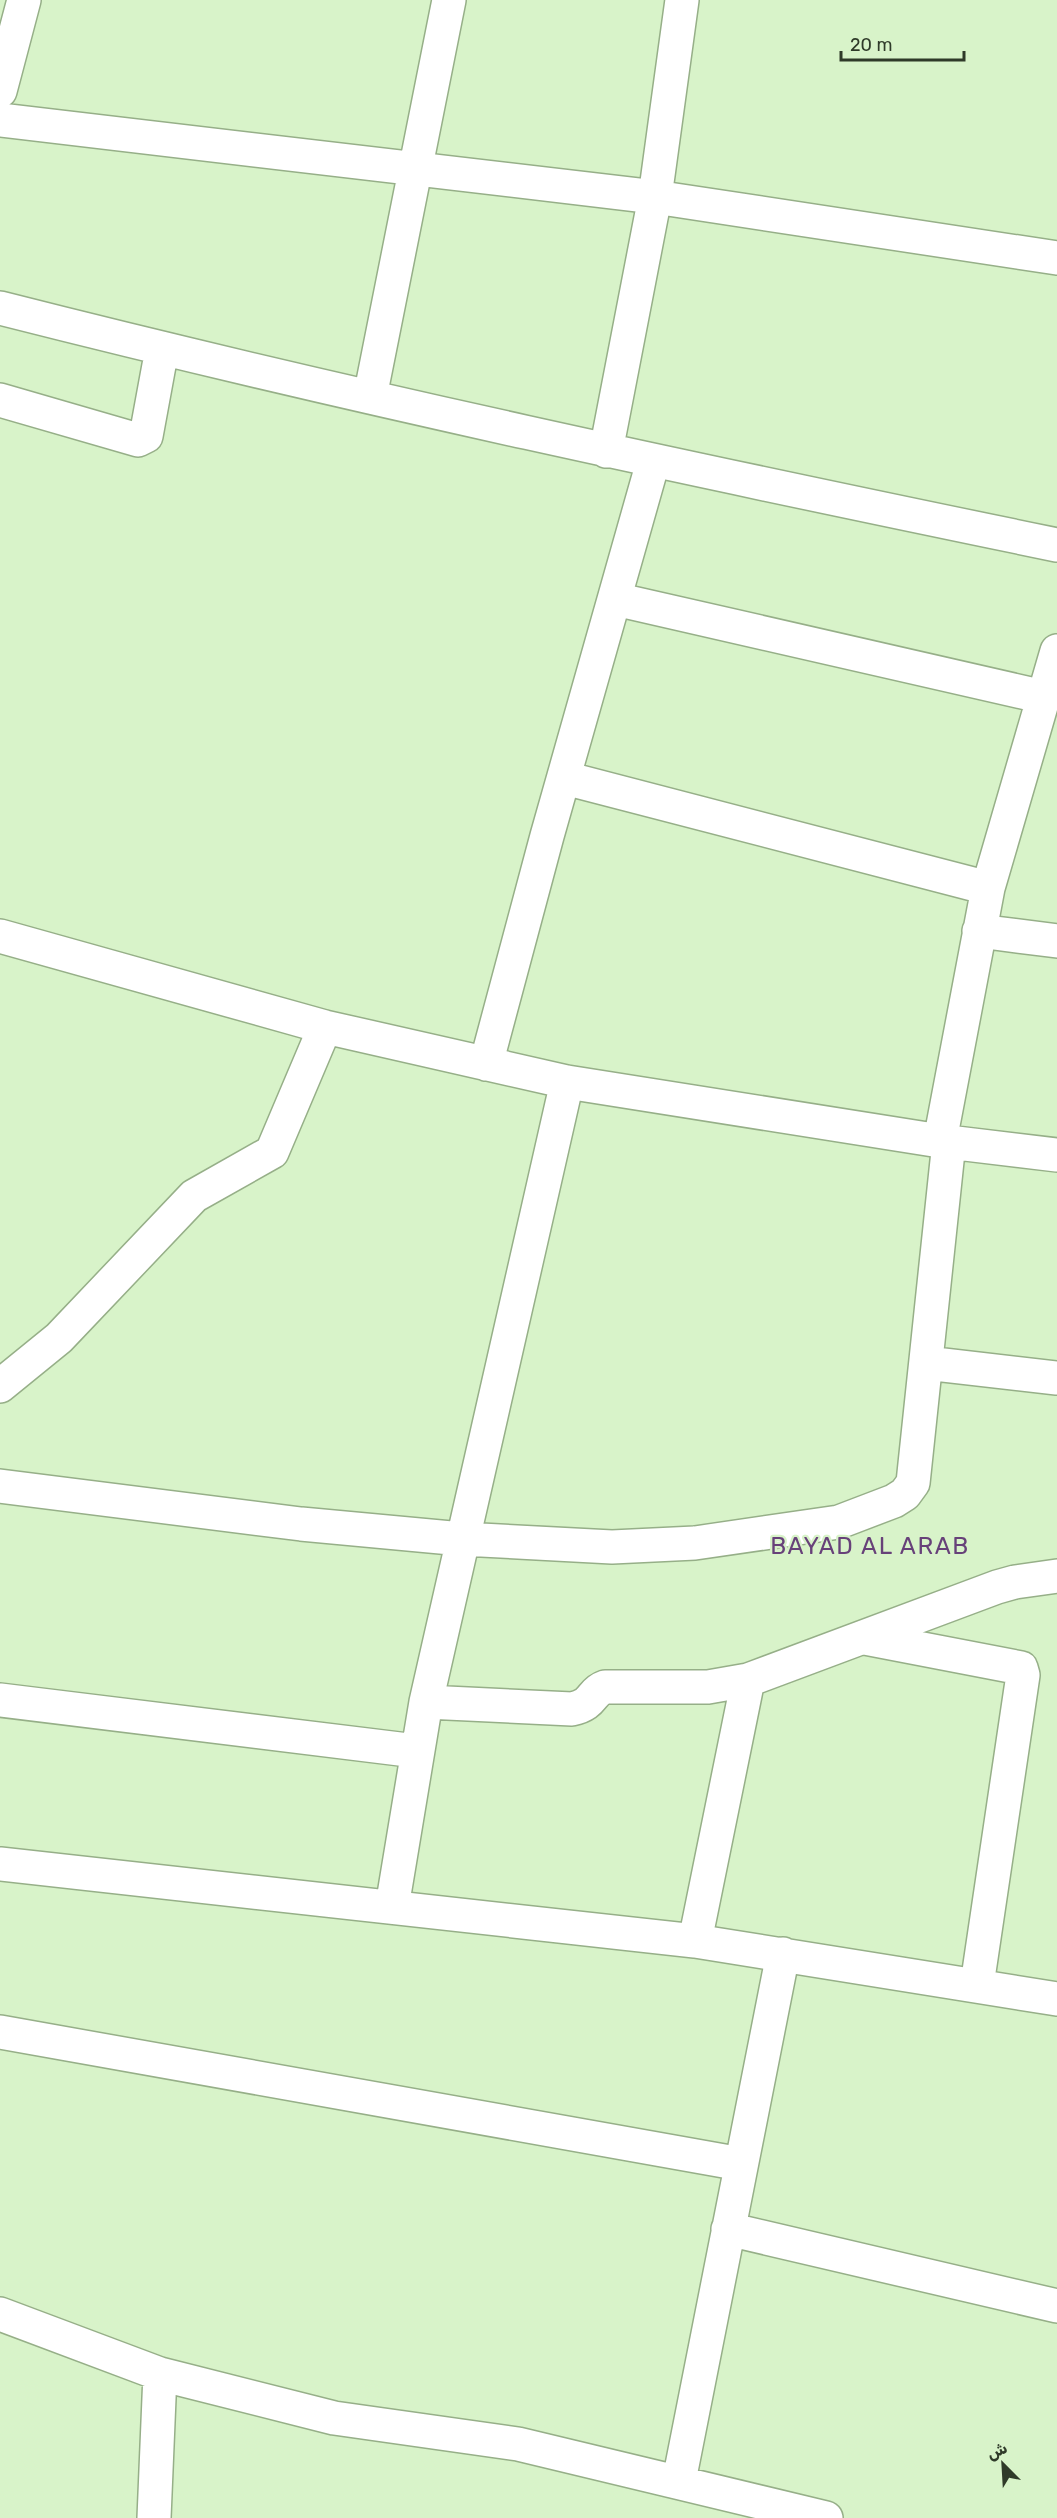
<svg xmlns="http://www.w3.org/2000/svg" width="1057" height="2518" viewBox="0 0 1057 2518" font-family="Rubik,Vazirmatn,sans-serif">
<rect width="100%" height="100%" fill="#d8f3c9"/>
<g fill="none" stroke-linecap="round" stroke-linejoin="round">
<g stroke="#96af88" stroke-width="36">
<path id="street" d="M0 91 24 0
M0 120 655 197 1057 258
M0 308C350 397 703 472 1057 545
M370 397 449 0
M0 400 138 440 146 436 162 349
M606 451 655 197 682 0
M615 599 1044 697
M565 778 988 888
M979 931 1057 941
M0 936 325 1027 567 1082 940 1141 1057 1155
M486 1064 547 836 653 462
M940 1141 988 888 1057 651
M926 1363 1057 1378
M0 1386 59 1338 194 1196 272 1152 325 1027
M0 1486 301 1524 462 1539 612 1547 695 1543 839 1522 894 1501 905 1494 913 1483 949 1142
M865 1638 1021 1668 1023 1675 977 1985
M0 1700 416 1751
M426 1702 572 1709C595 1704 590 1692 605 1687H708L748 1680 997 1587 1015 1582 1057 1576
M0 1864 695 1941 1057 1999
M392 1907 426 1702 567 1082
M695 1941 748 1680
M0 2032 741 2164
M728 2229 1057 2306
M0 2314 160 2374 334 2418 518 2444 826 2518
M679 2481 783 1954
M154 2518 160 2374"/>
</g>
<use href="#street" stroke="#fff" stroke-width="33"/>
</g>
<g text-anchor="middle" dominant-baseline="central" stroke-width="4.5" stroke-linejoin="round" paint-order="stroke">
<g font-size="24" letter-spacing="1.5" fill="#674179" stroke="#d8f3c9">
<text x="870" y="1546">BAYAD AL ARAB</text>
</g>
</g>
<g transform="translate(1003 2464) rotate(336)" stroke="#d8f3c9" stroke-width="4.5" paint-order="stroke">
<path d="M0-4.5L10 22L0 15L-10 22Z" fill="#2f3a29"/>
<text y="-9" font-size="16" font-weight="bold" text-anchor="middle" fill="#2f3a29">ش</text>
</g>
<path d="M841 51v9h123v-9" fill="none" stroke="#2f3a29" stroke-width="3"/>
<text x="850" y="51" font-size="18" fill="#2f3a29" stroke="#d8f3c9" stroke-width="4.5" paint-order="stroke">20 m</text>
</svg>
